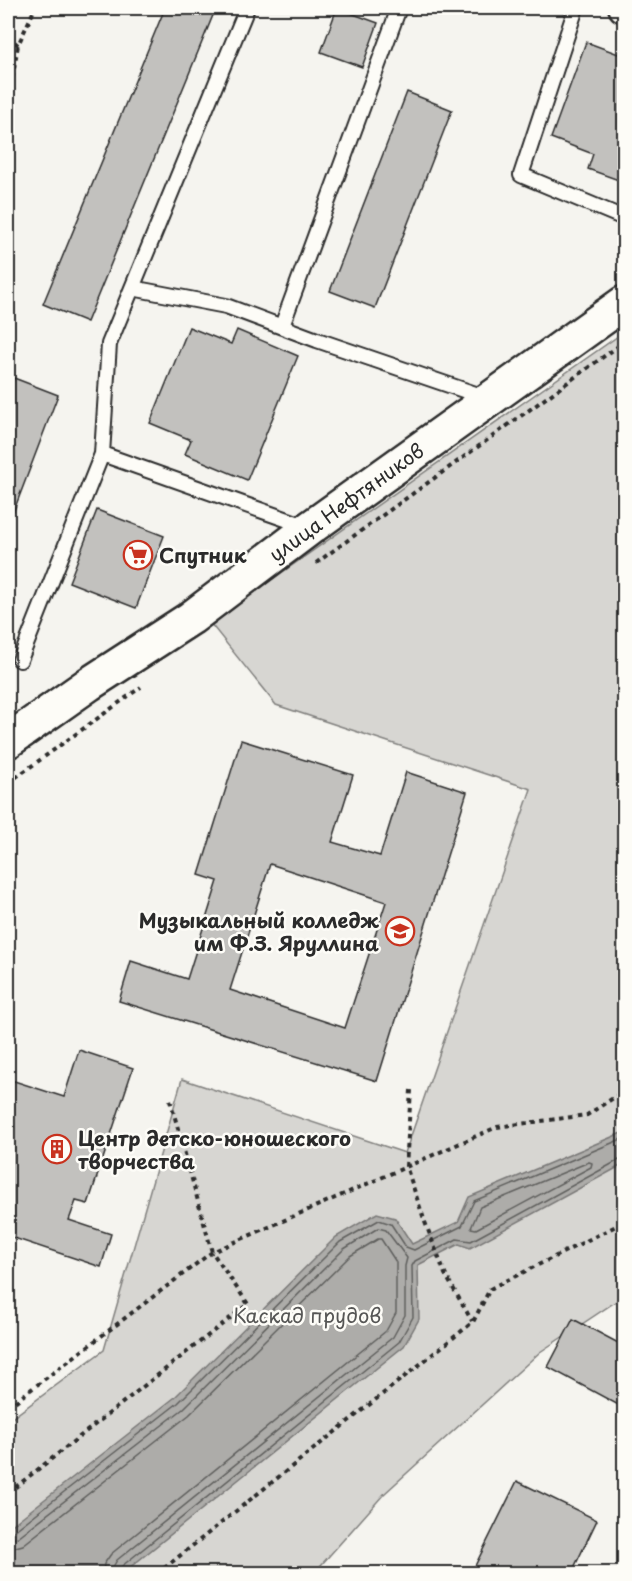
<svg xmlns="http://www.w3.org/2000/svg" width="632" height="1581" viewBox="0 0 632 1581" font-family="'Playpen Sans',sans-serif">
<rect width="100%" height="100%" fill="#f5f4ef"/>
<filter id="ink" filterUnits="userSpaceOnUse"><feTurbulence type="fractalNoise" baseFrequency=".0167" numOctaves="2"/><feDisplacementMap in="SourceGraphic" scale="12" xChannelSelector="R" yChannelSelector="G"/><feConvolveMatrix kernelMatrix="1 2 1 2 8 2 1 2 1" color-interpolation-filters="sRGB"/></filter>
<g filter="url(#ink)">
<path fill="#d7d6d2" stroke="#81807e" stroke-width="1.5" d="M624 332V1296L540 1352 384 1494 314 1573 8 1574V1421L104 1350 182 1079 405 1153 531 789 276 705 210 623Z"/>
<path fill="#adaca9" stroke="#797877" stroke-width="1.5" d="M624 1132V1164L470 1248 459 1244 418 1265 419 1319 404 1346 123 1573H8V1528L174 1398 336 1237 377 1213 395 1218 412 1244 458 1222 469 1197Z"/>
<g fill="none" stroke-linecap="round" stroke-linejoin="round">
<path stroke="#5f5f5d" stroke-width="1.5" d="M589 1162 592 1163 591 1167 476 1229 471 1228 480 1207Z
M8 1533 14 1531 178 1403 340 1242 379 1220 391 1224 406 1247 414 1250 462 1226 474 1201 624 1138
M8 1540 18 1537 183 1409 344 1249 378 1228 386 1230 407 1258 405 1266V1315L393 1337 117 1560 113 1567 112 1574
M8 1549 23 1545 189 1415 350 1256 378 1239H381L396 1262V1313L386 1331 111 1554 104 1564 103 1574
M119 1574 122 1566 399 1342 413 1317 412 1266 415 1261 457 1239 471 1241 619 1160H624"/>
</g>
<path fill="#c2c1be" stroke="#2b2b2b" stroke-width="1.5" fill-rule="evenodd" d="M165 8H216L87 322 43 304Z
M337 8 378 23 362 67 321 52Z
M586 42 624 56V182L588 169 593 154 551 138Z
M407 92 452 110 375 308 330 291Z
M189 327 231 344 237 330 298 356 247 480 185 454 191 440 150 423Z
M14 378 58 395 8 526V394Z
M97 510 164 536 136 608 69 582Z
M241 740 353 775 332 842 380 856 406 772 467 792 377 1081 119 1001 131 961 187 979 218 881 199 875ZM270 864 386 902 345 1028 230 990Z
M79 1050 133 1068 88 1204 76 1201 69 1220 111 1234 101 1267 8 1236V1079L64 1097Z
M573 1319 624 1346V1408L548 1367Z
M517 1481 597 1520 571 1574H471Z"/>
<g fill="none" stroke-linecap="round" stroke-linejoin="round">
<g stroke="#2b2b2b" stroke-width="18">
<path id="lane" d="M247 8 109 344 102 454 308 527
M576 8 521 175 624 218
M132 288 226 306 317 340 487 398
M282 326 399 8
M20 660 102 454"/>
</g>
<g stroke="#2b2b2b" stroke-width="32">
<path id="street" d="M623 8H624"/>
</g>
<g stroke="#2b2b2b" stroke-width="38">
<path id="secondary" d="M8 741 89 684 191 618 310 528 624 303"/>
</g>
<path stroke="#2b2b2b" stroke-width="4" stroke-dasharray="4.5 4.5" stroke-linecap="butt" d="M8 36 18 45 35 8
M8 104 18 45
M316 563 624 342
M8 783 141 687
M411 1090 406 1166 425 1222 445 1274 472 1321
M8 1407 212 1252 497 1127 587 1115 624 1091
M8 1493 248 1304 212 1252 169 1096
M157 1574 473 1322 490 1289 624 1222"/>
<use href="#lane" stroke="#fdfcf7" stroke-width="14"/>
<use href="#street" stroke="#fdfcf7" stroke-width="27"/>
<use href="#secondary" stroke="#fdfcf7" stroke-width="33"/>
</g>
</g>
<defs>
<g id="supermarket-ring" transform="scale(1.5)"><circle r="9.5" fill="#fdfcf7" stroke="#c8321e" stroke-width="1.5"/><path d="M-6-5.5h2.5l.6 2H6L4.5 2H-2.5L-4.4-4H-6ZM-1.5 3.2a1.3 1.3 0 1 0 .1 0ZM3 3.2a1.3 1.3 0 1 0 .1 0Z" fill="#c8321e"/></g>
<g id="university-ring" transform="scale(1.5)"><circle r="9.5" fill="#fdfcf7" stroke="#c8321e" stroke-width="1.5"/><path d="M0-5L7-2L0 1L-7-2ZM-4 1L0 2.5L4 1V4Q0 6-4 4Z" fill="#c8321e"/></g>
<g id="building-ring" transform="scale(1.5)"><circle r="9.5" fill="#fdfcf7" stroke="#c8321e" stroke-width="1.5"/><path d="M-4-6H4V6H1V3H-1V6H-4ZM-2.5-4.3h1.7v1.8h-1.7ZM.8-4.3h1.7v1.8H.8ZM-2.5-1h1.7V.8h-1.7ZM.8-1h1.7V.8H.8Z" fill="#c8321e"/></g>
</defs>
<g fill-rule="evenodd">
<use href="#supermarket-ring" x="138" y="555"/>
<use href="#university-ring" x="400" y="931"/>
<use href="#building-ring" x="57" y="1149"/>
</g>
<g text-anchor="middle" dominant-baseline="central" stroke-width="5" stroke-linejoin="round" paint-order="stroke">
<g font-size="20" fill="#2b2b2b" stroke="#fdfcf7">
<text transform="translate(346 502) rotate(-36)">улица Нефтяников</text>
</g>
<g font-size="20" font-weight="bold" fill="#2b2b2b" stroke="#fdfcf7" text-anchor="start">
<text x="159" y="555">Спутник</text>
<text x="379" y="920" text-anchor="end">Музыкальный колледж<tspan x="379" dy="23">им Ф.З. Яруллина</tspan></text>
<text x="78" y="1138">Центр детско-юношеского<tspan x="78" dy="23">творчества</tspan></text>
</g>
<g font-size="20" fill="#565655" stroke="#fdfcf7">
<text x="307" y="1315">Каскад прудов</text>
</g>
</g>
<rect width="632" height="1581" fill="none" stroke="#fdfcf7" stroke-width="30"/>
<rect x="15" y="15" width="602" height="1551" fill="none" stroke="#2b2b2b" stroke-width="2" filter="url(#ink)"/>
</svg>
